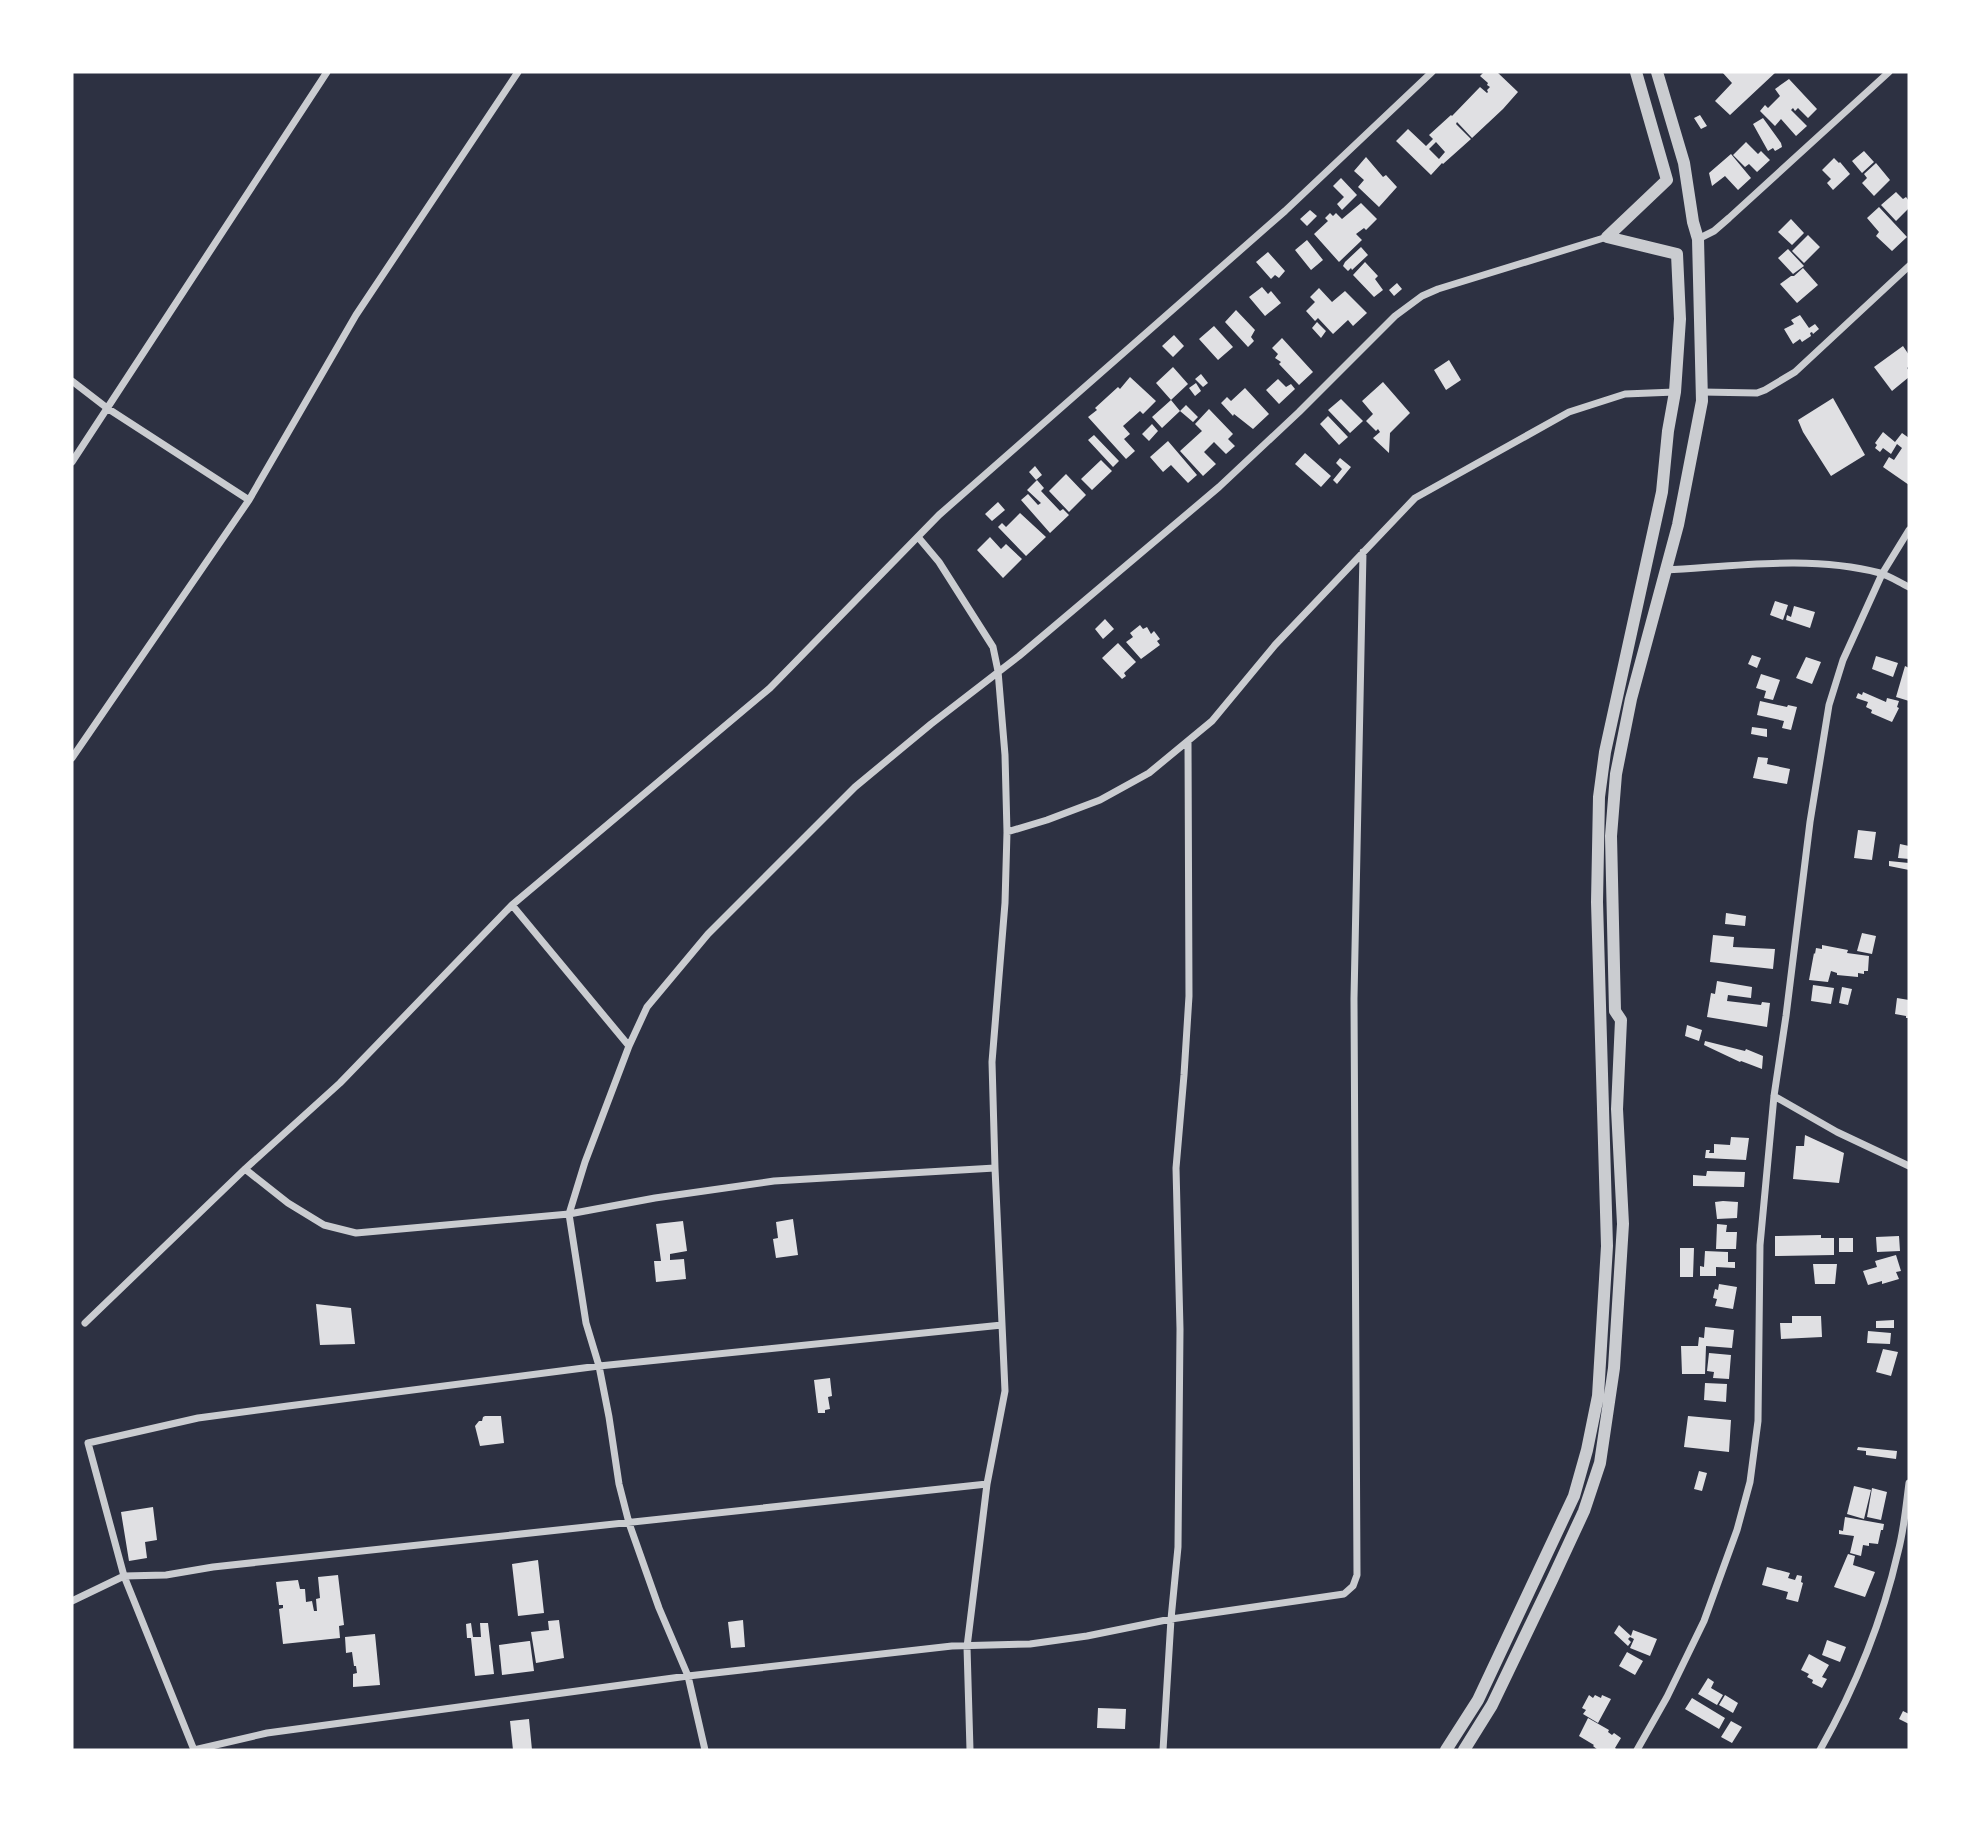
<svg xmlns="http://www.w3.org/2000/svg" width="1981" height="1822" viewBox="0 0 1981 1822" font-family="Signika,sans-serif">
<rect width="100%" height="100%" fill="#2d3142"/>
<path fill="#e0e0e3" fill-rule="evenodd" d="M1484 72H1497L1518 92 1503 109 1472 138 1457 122 1456 124 1471 139 1443 164 1442 163 1431 175 1396 141 1408 129 1426 146 1433 139 1429 135 1451 115 1452 116 1480 87 1487 93 1488 92 1487 90 1490 87 1487 85 1488 83 1480 76ZM1436 142 1445 152 1439 159 1429 149Z
M1722 72H1776L1730 115 1715 101 1732 83Z
M1789 79 1817 109 1808 118 1798 108 1795 111 1793 108 1791 110 1807 126 1796 136 1781 119 1775 126 1760 111 1765 105 1768 108 1780 96 1775 89Z
M1700 115 1707 126 1701 129 1694 118Z
M1763 118 1781 143 1782 147 1775 151 1773 148 1768 151 1753 124Z
M1746 142 1758 154 1761 151 1770 160 1757 172 1749 164 1745 167 1733 155Z
M1864 151 1874 162 1862 173 1852 161Z
M1731 154 1751 178 1738 190 1725 176 1712 186 1709 173Z
M1366 157 1383 177 1386 175 1397 187 1379 207 1358 187 1364 180 1354 171Z
M1834 158 1839 163 1840 162 1850 174 1833 190 1827 183 1831 179 1822 170Z
M1876 163 1890 180 1874 196 1862 183 1867 178 1864 174Z
M1341 178 1357 195 1342 210 1337 204 1344 197 1333 186Z
M1896 192 1903 199 1906 197 1909 201V208L1896 221 1881 205Z
M1361 203 1377 219 1366 230 1364 228 1356 234 1362 240 1339 262 1314 234 1328 221 1325 218 1330 213 1333 216 1336 213 1342 219Z
M1879 207 1907 237 1892 251 1876 236 1879 232 1867 218Z
M1310 210 1317 216 1307 226 1300 219Z
M1791 219 1804 233 1792 245 1778 232Z
M1808 235 1820 247 1804 263 1792 251Z
M1307 240 1323 260 1311 270 1295 250Z
M1361 247 1368 255 1352 270 1351 268 1348 271 1343 266 1345 262Z
M1788 249 1804 266 1793 274 1778 258Z
M1268 252 1285 271 1279 278 1275 275 1271 279 1256 262Z
M1365 262 1378 276 1375 279 1383 290 1374 297 1353 275Z
M1803 268 1818 285 1797 303 1780 284 1791 276H1794Z
M1397 283 1402 289 1394 296 1389 290Z
M1262 287 1268 294 1271 291 1281 303 1265 316 1249 297Z
M1319 288 1332 302 1345 291 1367 313 1353 326 1348 320 1333 334 1318 318 1315 321 1306 311 1315 302 1310 297Z
M1236 310 1255 330 1251 337 1254 341 1248 347 1225 322Z
M1800 315 1809 328 1815 324 1819 329 1813 334 1812 332 1810 333 1811 336 1802 342 1800 339 1793 344 1784 329 1794 324 1791 320Z
M1317 322 1326 331 1321 338 1312 328Z
M1214 326 1233 347 1218 360 1199 339Z
M1174 335 1184 346 1173 357 1162 346Z
M1282 338 1313 372 1299 385 1279 364 1281 362 1275 358 1278 354 1272 348Z
M1903 346 1909 355V366L1907 368 1909 371V377L1892 391 1874 367Z
M1449 360 1461 380 1446 390 1434 370Z
M1173 367 1188 384 1171 400 1156 383Z
M1201 374 1208 383 1203 387 1195 379Z
M1130 377 1156 401 1143 414 1140 411 1123 426 1130 434 1124 439 1135 451 1126 459 1088 417 1097 410 1095 408 1118 387 1120 389Z
M1278 379 1286 387 1291 384 1295 389 1279 404 1266 390Z
M1383 382 1410 413 1390 433 1389 453 1373 438 1380 432 1378 429 1376 431 1366 421 1373 414 1362 401Z
M1196 383 1201 391 1195 396 1189 388Z
M1245 388 1269 414 1253 429 1234 414 1233 416 1221 403 1227 397 1231 401Z
M1833 398 1865 455 1831 476 1803 432 1798 420Z
M1341 399 1363 421 1350 433 1328 410Z
M1171 400 1180 411 1186 405 1198 417 1193 422 1180 411 1162 428 1152 417Z
M1209 409 1233 434 1228 439 1235 446 1226 454 1214 442 1204 452 1216 464 1203 476 1180 451 1202 431 1195 424Z
M1328 416 1348 437 1339 445 1320 424Z
M1152 424 1158 431 1149 441 1142 434Z
M1883 432 1895 442 1902 433 1909 438V485L1883 467 1889 457 1894 460 1902 448 1897 444 1891 454 1883 448 1880 452 1875 448 1877 445 1875 443Z
M1094 435 1119 461 1113 467 1088 440Z
M1168 441 1197 475 1188 483 1171 465 1163 472 1150 457Z
M1305 453 1331 476 1321 487 1295 464Z
M1340 458 1351 467 1337 484 1333 480 1342 469 1336 463Z
M1101 460 1112 471 1092 490 1081 479Z
M1035 466 1042 475 1036 480 1029 472Z
M1066 474 1086 495 1069 512 1049 491Z
M1037 480 1044 488 1041 491 1060 511 1063 509 1069 515 1050 533 1021 500 1028 494 1038 505 1041 503 1027 490Z
M998 502 1005 510 992 521 985 514Z
M1020 513 1046 537 1026 556 998 527 1002 523 1006 527Z
M990 537 1001 549 1006 544 1022 559 1003 578 977 550Z
M1775 601 1788 605 1783 620 1770 615Z
M1794 606 1815 612 1810 628 1786 620 1787 615 1791 617Z
M1105 619 1114 629 1103 639 1095 629Z
M1140 625 1143 629 1147 627 1151 634 1154 631 1160 639 1157 641 1160 645 1141 659 1126 642 1133 637 1130 633Z
M1118 643 1136 662 1124 673 1126 676 1122 679 1102 658Z
M1752 655 1761 658 1757 668 1748 664Z
M1876 656 1898 663 1893 677 1872 669Z
M1806 657 1821 662 1812 684 1796 678Z
M1905 666 1909 668V701L1896 697Z
M1761 674 1780 680 1773 700 1764 698 1766 691 1756 688Z
M1863 692 1886 702 1887 698 1899 701 1897 707 1899 708 1892 722 1871 713 1872 710 1866 707 1868 702 1856 698 1858 693 1862 695Z
M1760 701 1787 707 1788 705 1797 707 1791 730 1782 728 1784 721 1757 715Z
M1752 727 1767 729V737L1751 734Z
M1758 757 1768 758 1767 764 1790 769 1787 784 1753 778Z
M1858 830 1876 832 1872 860 1854 858Z
M1900 844 1909 846V859L1898 858Z
M1889 861 1909 863V870L1889 866Z
M1726 913 1746 916 1745 926 1725 924Z
M1862 933 1876 936 1872 954 1857 951Z
M1713 935 1734 937 1733 947 1775 949 1773 969 1710 962Z
M1822 945 1848 950 1847 953 1869 956 1868 971H1864V974L1858 973V977L1837 975V973L1831 971 1828 982 1809 980 1814 953 1815 954 1816 948 1822 949Z
M1717 981 1752 987 1751 998 1728 995 1727 1001 1761 1005 1762 1002 1770 1003 1767 1027 1707 1017 1711 993 1715 994Z
M1813 985 1834 988 1831 1004 1811 1001Z
M1842 987 1852 989 1848 1005 1839 1003Z
M1897 998 1909 1000V1018H1906V1016L1895 1014Z
M1687 1025 1702 1030 1699 1041 1685 1036Z
M1705 1041 1745 1051 1746 1049 1763 1056 1762 1069 1741 1061 1740 1062 1704 1045Z
M1805 1135 1844 1153 1839 1183 1793 1179 1796 1146H1804Z
M1731 1137 1749 1138 1746 1160 1705 1158 1706 1150H1710L1709 1153H1714V1144L1730 1145Z
M1707 1171 1745 1172 1744 1187 1693 1186V1175L1706 1176Z
M1723 1201 1738 1202 1737 1218 1717 1219 1715 1202Z
M793 1219 798 1255 776 1258 773 1239 778 1238 776 1222Z
M683 1221 687 1251 670 1254V1260L684 1259 686 1279 656 1282 654 1261H661L656 1224Z
M1717 1224 1727 1225 1726 1232H1737L1736 1249H1716Z
M1821 1235V1238H1834V1255L1775 1256V1236Z
M1899 1236 1900 1251 1877 1252 1876 1237Z
M1839 1238H1853V1252H1839Z
M1680 1248H1694L1693 1277H1680Z
M1705 1251 1728 1252V1262H1735V1268L1716 1267V1276H1700V1266L1704 1267Z
M1896 1255 1901 1271 1896 1272 1899 1279 1882 1284V1281L1868 1285 1863 1271 1877 1267 1875 1261Z
M1813 1264H1837L1835 1284H1815Z
M1719 1284 1737 1287 1733 1309 1715 1306 1717 1299 1713 1298 1715 1289 1718 1290Z
M316 1304 351 1308 355 1344 320 1345Z
M1792 1316H1821L1822 1337 1781 1339 1780 1323H1792Z
M1894 1320V1328H1876V1321Z
M1705 1327 1734 1330 1732 1348 1706 1346 1705 1374H1682L1681 1346H1698L1699 1337 1704 1338Z
M1868 1331 1891 1333 1890 1344 1867 1343Z
M1883 1349 1898 1352 1891 1376 1876 1372Z
M1709 1353 1731 1355 1729 1379 1713 1378 1714 1372 1707 1371Z
M830 1378 832 1396 828 1397 830 1409 825 1410V1413H818L814 1380Z
M1705 1383 1727 1384 1726 1402 1704 1400Z
M485 1416H501L504 1443 480 1446 475 1426 479 1421H482L483 1417Z
M1688 1416 1731 1420 1729 1452 1684 1447Z
M1858 1447 1897 1451 1896 1459 1866 1455V1451L1857 1450Z
M1699 1471 1707 1473 1702 1491 1694 1489Z
M1854 1486 1871 1490 1864 1519 1847 1514Z
M1872 1488 1887 1492 1881 1520 1867 1517Z
M153 1507 157 1540 145 1542 147 1558 129 1561 121 1512Z
M1845 1517 1884 1524 1883 1530H1881L1878 1544 1869 1543V1546L1863 1545 1861 1556 1850 1553 1854 1536 1839 1534V1530L1843 1531Z
M1848 1554 1855 1556 1853 1565 1875 1572 1865 1597 1834 1587Z
M538 1560 544 1613 518 1616 512 1564Z
M1767 1567 1790 1573 1788 1578 1795 1580 1797 1575 1802 1576 1801 1582 1803 1583 1798 1602 1786 1599 1788 1592 1762 1585Z
M338 1575 344 1625 339 1626 340 1638 283 1644 279 1609 283 1608V1605H279L276 1582 298 1580 300 1589H305L306 1602 312 1601 314 1611H317L316 1599 320 1598 318 1577Z
M559 1620 564 1658 536 1663 531 1632 549 1630 548 1621Z
M743 1620 745 1647 731 1648 728 1622Z
M471 1623 473 1637H481L480 1623H488L494 1674 475 1676 471 1638H467L466 1624Z
M1619 1625 1631 1636 1633 1630 1657 1639 1650 1656 1630 1648 1634 1639 1630 1637 1628 1639 1631 1642 1628 1646 1614 1633Z
M375 1634 380 1685 353 1687V1674L357 1673 356 1666H354L352 1652 346 1653 345 1637Z
M1827 1640 1846 1647 1840 1662 1822 1655Z
M529 1641H530L534 1671 502 1675 499 1645Z
M1627 1652 1643 1661 1635 1675 1619 1666Z
M1809 1654 1829 1665 1822 1677 1827 1679 1822 1688 1812 1683 1813 1680 1807 1677 1809 1674 1801 1670Z
M1708 1678 1714 1682 1711 1688 1723 1695 1717 1705 1698 1694Z
M1589 1695 1593 1698 1595 1695 1601 1698 1602 1695 1611 1699 1598 1723 1583 1714 1586 1710 1582 1708Z
M1725 1695 1738 1703 1733 1713 1719 1705Z
M1692 1698 1725 1718 1719 1729 1685 1709Z
M1098 1708 1126 1709 1125 1729 1097 1728Z
M1903 1711 1909 1714V1724L1899 1719Z
M1588 1718 1609 1730 1608 1732 1612 1735 1614 1733 1621 1738 1615 1748 1617 1750H1598L1593 1746 1594 1745 1579 1736Z
M529 1719 532 1750H513L510 1721Z
M1731 1721 1742 1727 1732 1743 1721 1737Z"/>
<g fill="none" stroke-linecap="round" stroke-linejoin="round">
<path stroke="#caccd0" stroke-width="7" d="M1698 239 1714 231 1729 218 1889 72
M72 381 107 408 249 500
M1702 392 1757 393 1765 390 1795 372 1909 266
M72 462 327 72
M918 537 939 562 993 647 998 671 1005 755 1007 832 1005 903 992 1062 995 1168 1005 1391 987 1484 967 1647 970 1750
M1666 570C1737 566 1811 555 1880 573 1890 576 1900 583 1909 587
M72 758 249 500 356 315 518 72
M1007 832 1047 820 1100 800 1149 773 1212 721 1275 645 1415 498 1569 412 1625 394 1675 392
M512 905 629 1046
M1774 1096 1837 1132 1909 1166
M245 1169 288 1203 324 1225 356 1233 569 1214 655 1198 774 1181 995 1168
M85 1323 245 1169 340 1083 512 905 770 688 939 515 1285 211 1432 72
M1002 1325 599 1366 288 1406 198 1418 88 1443 124 1576 194 1750 267 1733 688 1676 952 1646 1030 1644 1087 1636 1171 1619 1344 1594 1353 1586 1357 1575 1354 999 1363 552
M72 1601 124 1576 166 1575 213 1567 987 1484
M705 1750 688 1676 659 1608 629 1523 619 1484 609 1417 599 1366 586 1323 569 1214 585 1162 629 1046 647 1007 708 934 855 787 931 724 1019 656 1219 487 1299 412 1395 316 1422 296 1438 289 1607 237
M1163 1750 1171 1619 1178 1547 1180 1329 1176 1168 1184 1075 1189 996 1188 741
M1637 1750 1667 1697 1704 1621 1737 1530 1750 1482 1758 1421 1760 1245 1774 1096 1786 1016 1810 822 1829 705 1843 660 1882 574 1909 530
M1820 1750C1855 1688 1882 1622 1898 1552 1904 1530 1906 1506 1909 1483"/>
<path stroke="#caccd0" stroke-width="12" d="M1446 1750 1478 1700 1574 1496 1587 1450 1598 1396 1607 1246 1597 902 1599 797 1605 752 1662 492 1668 431 1675 392 1680 319 1677 254 1607 237 1667 180 1636 72
M1464 1750 1492 1705 1552 1580 1584 1511 1600 1463 1614 1368 1623 1224 1617 1109 1621 1020 1615 1011 1611 836 1616 774 1631 699 1678 525 1702 401 1698 239 1693 222 1684 163 1657 72"/>
</g>
<rect width="1981" height="1822" fill="none" stroke="#ffffff" stroke-width="147"/>
</svg>
